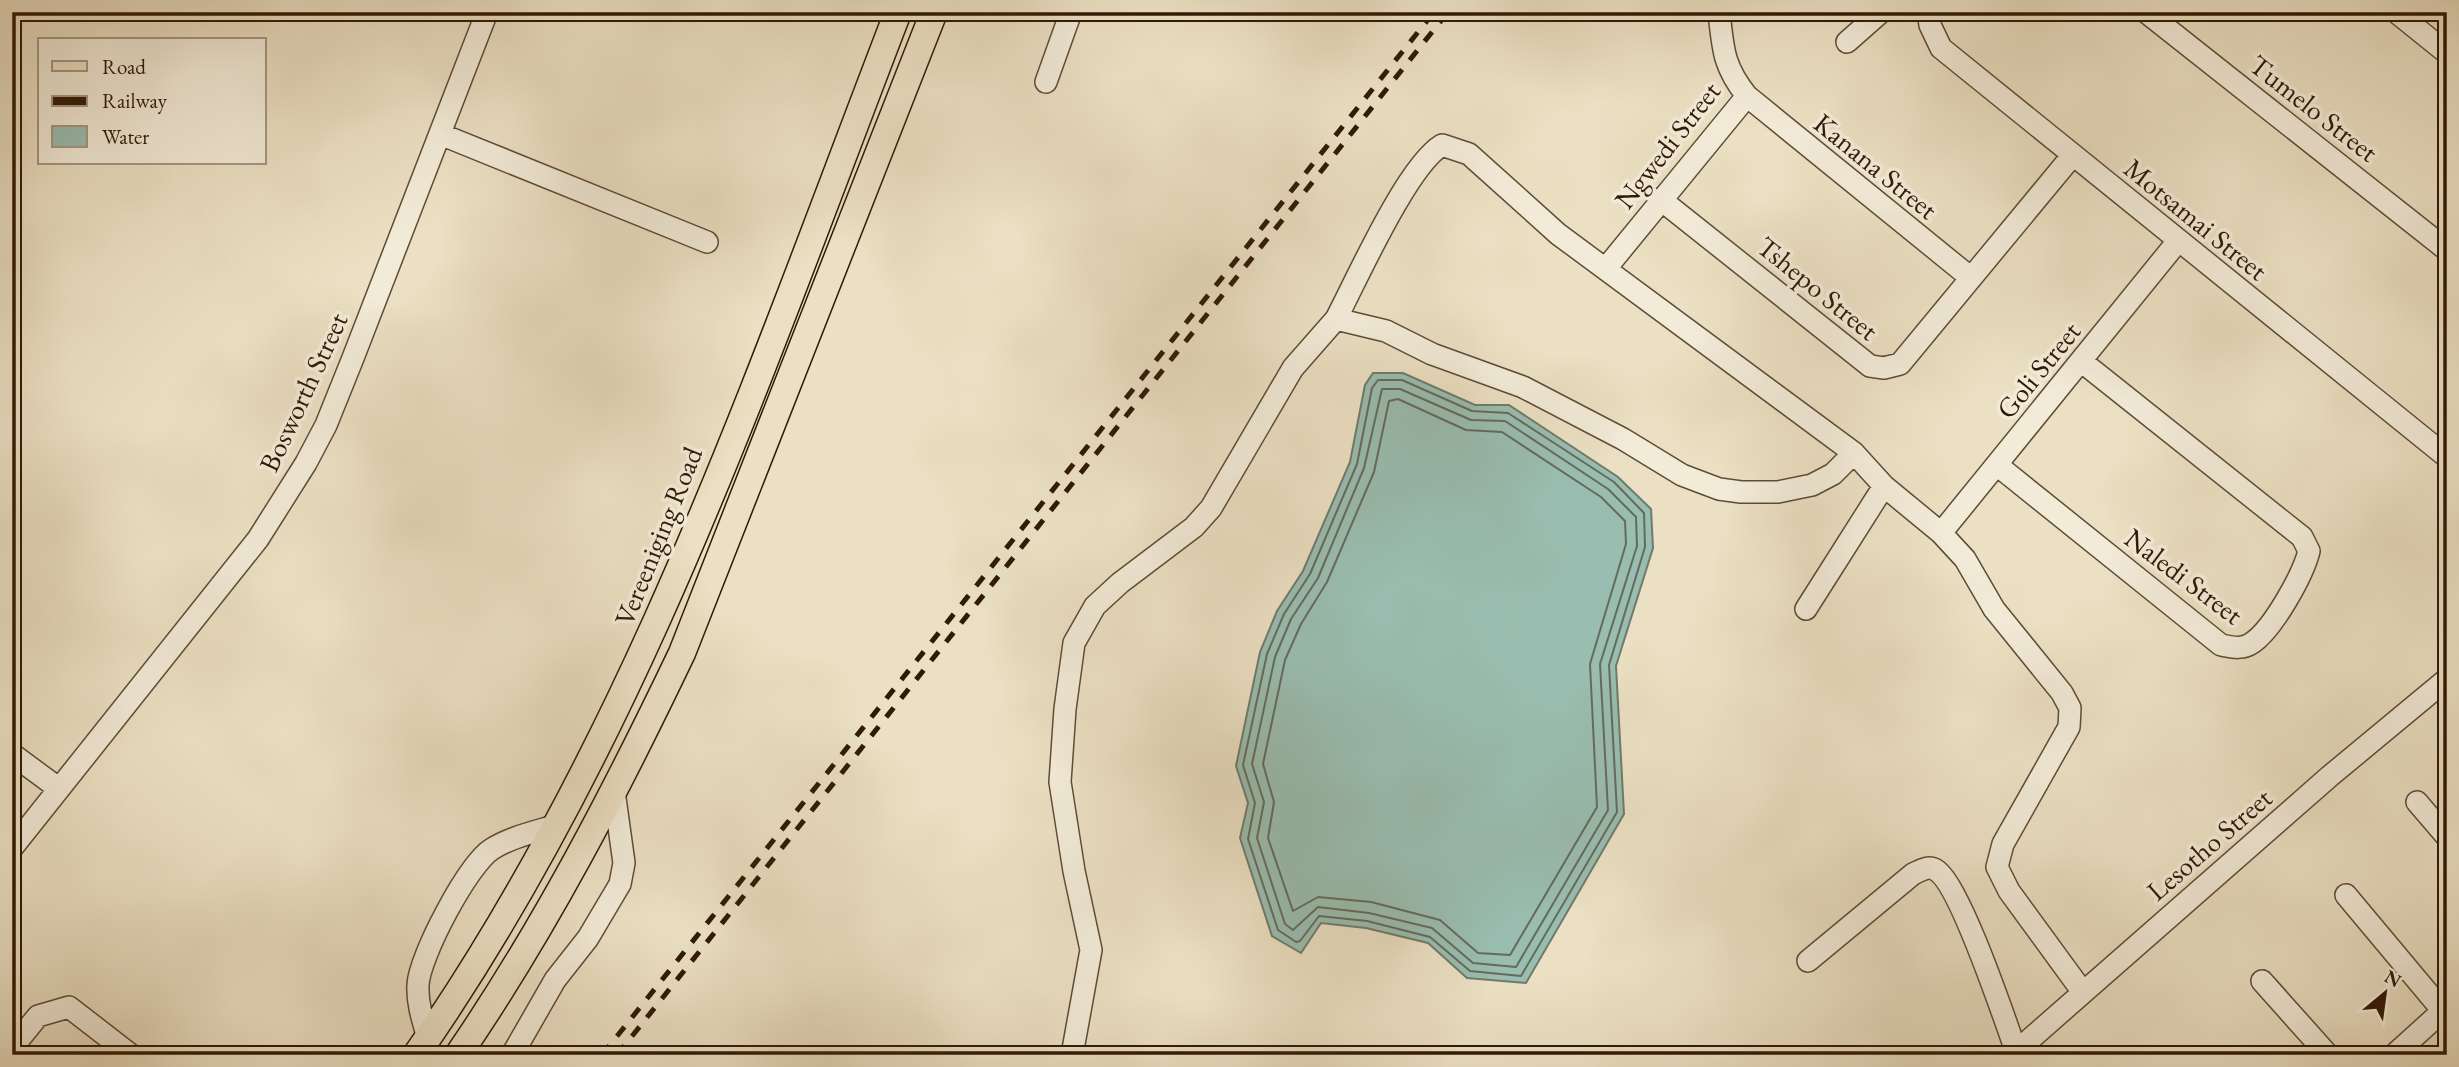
<svg xmlns="http://www.w3.org/2000/svg" width="2459" height="1067" viewBox="0 0 2459 1067" font-family="'EB Garamond',serif">
<rect width="100%" height="100%" fill="#ebe0c3"/>
<filter id="stains"><feTurbulence type="fractalNoise" baseFrequency=".00286" numOctaves="4"/><feColorMatrix values="0 0 0 0 .2 0 0 0 0 .09 0 0 0 0 .02 0 0 0 .5 -.17"/></filter>
<radialGradient id="worn" r=".72"><stop offset=".6" stop-color="#630" stop-opacity="0"/><stop offset="1" stop-color="#630" stop-opacity=".3"/></radialGradient>
<path fill="#99bdb0" stroke="#6f7b6c" stroke-width="2" d="M1373 373H1403L1475 405H1509L1618 477 1651 509 1653 548 1616 666 1624 814 1526 983 1467 978 1428 943 1366 928 1321 923 1301 953 1272 936 1240 838 1248 803 1236 766 1260 652 1277 611 1303 571 1350 462 1365 385Z"/>
<g fill="none" stroke-linecap="round" stroke-linejoin="round">
<path stroke="#646b5b" stroke-width="2" d="M1402 380 1472 411 1508 413 1614 482 1644 513 1645 547 1609 665 1617 812 1521 976 1470 971 1430 937 1367 921 1319 916 1300 941 1296 942 1278 930 1248 839 1255 803 1243 765 1267 654 1284 614 1310 574 1357 464 1372 388 1378 380Z
M1382 389H1400L1471 420 1505 421 1608 489 1636 517 1637 546 1600 664 1608 810 1516 967 1473 963 1432 928 1369 913 1318 907 1293 930 1285 924 1257 838 1264 802 1252 764 1275 657 1291 619 1318 578 1364 468Z
M1398 399 1466 430 1502 432 1601 497 1625 521 1626 544 1590 664 1597 807 1510 955 1478 953 1440 920 1371 902 1318 897 1293 911 1268 838 1274 802 1263 764 1285 660 1301 624 1327 582 1374 472 1389 401Z"/>
<g stroke="#5f4b35" stroke-width="24">
<path id="minor" d="M1719 12C1723 49 1723 66 1747 96L1971 278
M1928 12 1930 25 1941 48 2447 457
M2146 12 2447 250
M2396 12 2447 53
M1847 42 1881 12
M1046 82 1071 12
M440 134 707 242
M1660 199 1870 366 1884 368 1900 364 2072 156
M1607 267 1747 96
M1336 319C1357 279 1407 166 1442 145L1469 154 1558 234 1854 453 1884 486 1941 533 1965 559 1994 609 2062 693 2070 708 2069 727 2003 844 1997 867 2009 891 2082 991
M1997 465 2221 645C2232 647 2242 650 2252 643 2273 629 2303 575 2309 551L2302 537 2081 361
M1941 533 2178 241
M1806 609 1884 486
M12 754 58 788
M2417 802 2447 837
M12 848 258 539 306 463 326 425 353 358 487 12
M2346 895 2443 1011
M1808 961 1913 874C1920 871 1927 866 1934 869 1958 879 2005 1020 2016 1051
M2262 981 2328 1055
M428 1038C423 1021 417 1003 418 985 419 957 468 864 492 849 511 837 535 832 557 825
M12 1048 38 1016 69 1007 131 1055
M512 1055 555 980 588 938 620 884 624 863 614 791
M1072 1055 1091 950 1074 871 1060 782 1065 709 1074 643 1095 606 1120 583 1194 527 1211 508 1293 368 1336 319 1386 331 1432 354 1523 387 1623 439 1682 475 1719 489 1741 492H1778L1812 485 1833 474 1854 453
M2012 1055 2330 776 2447 679
M2394 1055 2447 1007"/>
</g>
<g stroke="#301906" stroke-width="29">
<path id="major" d="M416 1055C637 738 760 370 898 12
M458 1055C545 928 616 791 682 653L934 12"/>
</g>
<use href="#minor" stroke="#f2ebd8" stroke-width="21"/>
<use href="#major" stroke="#ebe0c3" stroke-width="26"/>
<path stroke="#301906" stroke-width="5" stroke-dasharray="12 12" stroke-linecap="butt" d="M602 1055 1434 12
M617 1055 1448 12"/>
</g>
<g text-anchor="middle" dominant-baseline="central" stroke-width="7" stroke-linejoin="round" paint-order="stroke">
<g font-size="28" fill="#301906" stroke="#f2ebd8">
<text transform="translate(2314 108) rotate(38)">Tumelo Street</text>
<text transform="translate(1667 145) rotate(-52)">Ngwedi Street</text>
<text transform="translate(1876 166) rotate(39)">Kanana Street</text>
<text transform="translate(2196 219) rotate(39)">Motsamai Street</text>
<text transform="translate(1818 288) rotate(39)">Tshepo Street</text>
<text transform="translate(2038 370) rotate(-51)">Goli Street</text>
<text transform="translate(303 392) rotate(-65)">Bosworth Street</text>
<text transform="translate(658 536) rotate(-68)">Vereeniging Road</text>
<text transform="translate(2184 576) rotate(37)">Naledi Street</text>
<text transform="translate(2209 844) rotate(-41)">Lesotho Street</text>
</g>
</g>
<rect width="2459" height="1067" fill="none" stroke="#ebe0c3" stroke-width="42"/>
<rect x="14" y="14" width="2431" height="1039" fill="none" stroke="#301906" stroke-width="3.5"/>
<rect x="21" y="21" width="2417" height="1025" fill="none" stroke="#301906" stroke-width="2"/>
<rect x="38" y="38" width="228" height="126" fill="#f2ebd8" stroke="#a49784" stroke-width="2"/>
<rect x="52" y="61" width="35" height="10" fill="#ebe0c3" stroke="#a49784" stroke-width="2"/>
<text x="102" y="74" font-size="21" fill="#301906">Road</text>
<rect x="52" y="96" width="35" height="10" fill="#301906" stroke="#a49784" stroke-width="2"/>
<text x="102" y="108" font-size="21" fill="#301906">Railway</text>
<rect x="52" y="126" width="35" height="21" fill="#99bdb0" stroke="#a49784" stroke-width="2"/>
<text x="102" y="144" font-size="21" fill="#301906">Water</text>
<g transform="translate(2385 993) rotate(29)" stroke="#f2ebd8" stroke-width="5" paint-order="stroke">
<path d="M0-5L12 26L0 18L-12 26Z" fill="#301906"/>
<text y="-10" font-size="19" font-weight="bold" text-anchor="middle" fill="#301906">N</text>
</g>
<rect width="100%" height="100%" filter="url(#stains)"/>
<rect width="100%" height="100%" fill="url(#worn)"/>
</svg>
